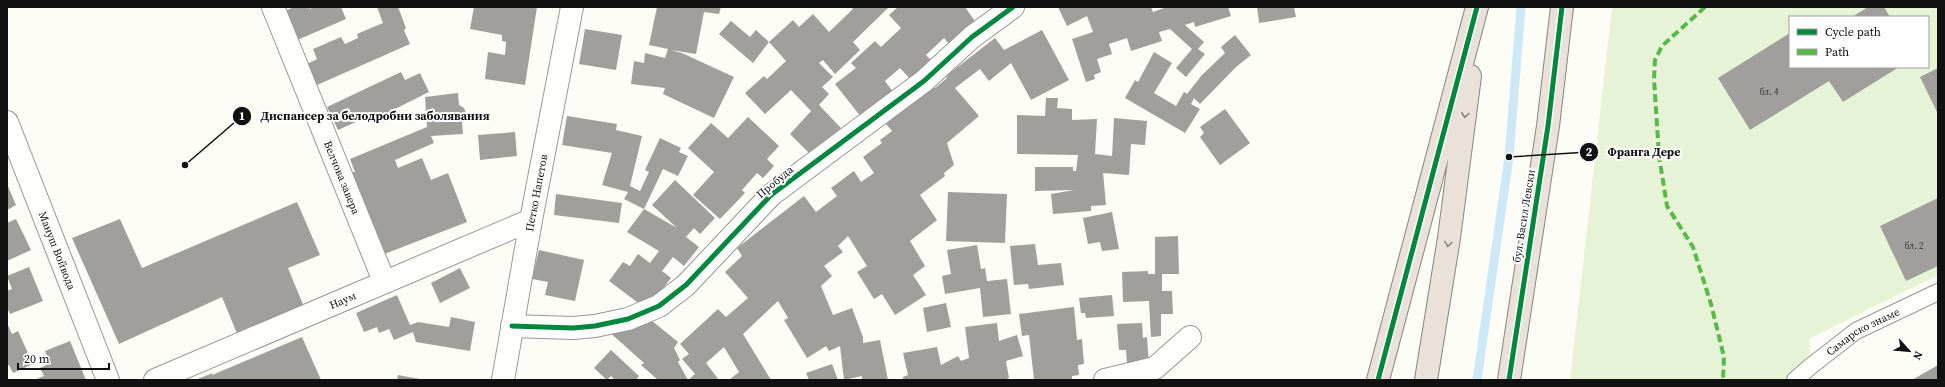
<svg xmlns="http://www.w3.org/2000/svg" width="1945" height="387" viewBox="0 0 1945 387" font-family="'Source Serif 4',serif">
<rect width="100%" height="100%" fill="#fdfcf7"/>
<path fill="#e7f3d7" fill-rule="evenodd" d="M1612 7H1938V275L1809 339 1811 366 1795 380H1570ZM1790 17H1928V67H1790Z"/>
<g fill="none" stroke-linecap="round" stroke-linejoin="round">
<path stroke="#cde8f7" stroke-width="9" d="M1477 380 1509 157 1521 7"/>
</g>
<path fill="#a19f9c" d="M294 7H309L310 9 313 7H341L346 19 295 41 283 12Z
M377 7H398L406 28 404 30 410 44 317 85 307 64 317 59 313 49 341 37 345 44 358 38 357 34 383 23Z
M474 7H537L525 85 485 79 488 52 505 55 506 42 502 41V35L470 29Z
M657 7H721L719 14 704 12 696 54 671 50 682 53 734 77 714 118 663 94 665 88 631 84 634 61 644 63 645 53 665 58 668 49 649 45Z
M851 7H889L853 42 860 50 835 74 823 60 819 63 833 77 822 87 829 94 819 105 841 128 809 153 790 134 811 111 791 90 765 114 745 93 764 76 767 79 786 61 769 42 793 20 799 27 813 14 829 32 853 9Z
M898 7H965L977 24 949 44 944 38 926 55 933 62 912 81 900 68 885 81 896 96 865 122 835 84 856 68 851 63 875 41 881 47 901 28 889 15Z
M1058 7H1151L1153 12 1167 7H1228L1231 16 1195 27 1194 22 1185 25 1204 42 1198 49 1205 54 1186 77 1176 68 1192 49 1170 29 1159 32 1162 41 1131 51 1127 38 1109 44 1112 54 1097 59 1101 72 1094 75 1095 79 1086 82 1072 39 1093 32 1087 16 1067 26Z
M1257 7H1294L1296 17 1259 23Z
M1868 7H1884L1890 17H1852Z
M731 21 750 37 756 30 769 42 753 63 719 34Z
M585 29 622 35 616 70 579 64Z
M1042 30 1069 80 1031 100 1011 63 989 81 980 69 955 88 979 116 947 143 954 165 944 173 945 176 920 195 937 220 910 241 925 266 913 275 926 295 895 315 882 294 874 299 857 272 867 266 848 236 838 246 843 252 824 266 832 276 821 286 833 315 852 308 863 337V343L880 340 888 380H862V376L844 380 840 346 829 351 826 346 807 358 784 320 788 318 778 301 743 334 771 380H729L739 372 724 347 706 363 719 380H658L641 365 644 363 607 330 651 320 678 342 674 348 680 360 678 362 688 380 695 374 682 359 689 354 680 344 718 309 726 317 748 298 725 272 742 256 737 248 804 196 816 212 837 196 831 188 854 171 861 182 874 173 863 157 882 143 880 140 892 131 886 124 906 108 902 103 931 83 935 88 947 78 946 76 995 38 1004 50Z
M1790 33V67H1899L1843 102 1829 81 1750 130 1718 78Z
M1235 35 1251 55 1236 67 1200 104 1194 98 1191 104 1200 109 1185 133 1125 98 1135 80 1138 82 1154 52 1172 63 1154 93 1176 106 1184 92 1187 94 1202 75 1225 53 1221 47Z
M1938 68V114L1920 77Z
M401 72 405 80 420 73 429 92 371 121 369 116 338 130 327 107Z
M458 93 459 105 464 108 466 113V119L462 123 463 134 431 136 434 143 395 160 398 168 422 158 431 180 448 173 467 222 382 255 350 172H355L350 159 427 127 425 97Z
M1046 98H1058L1057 108 1072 109V120L1097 119 1095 154 1112 156 1114 118 1147 121 1145 145 1131 144 1129 175 1103 173 1106 205 1091 206V211L1053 214 1051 194 1074 190 1035 191V167H1073V171H1076L1078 155 1017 154V115L1045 116Z
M1225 109 1250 143 1220 165 1200 137 1204 133 1200 127Z
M567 116 617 124 616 130 642 136 630 186 640 191 649 172 645 170 660 138 681 148 679 152 688 156 678 176 663 169 644 209 677 228 652 205 675 180 715 218 700 234 694 228 686 237 699 247 684 266 673 257 662 271 671 278 658 295 641 305 609 281 623 262 630 266 638 254 650 263 659 251 627 232 644 209 624 199 628 192 602 185 612 153 562 145Z
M748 117 779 146 767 159 774 166 763 178 757 173 742 190 745 193 720 219 693 195 714 172 688 148 711 123 728 138Z
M515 132 517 156 480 160 478 135Z
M7 184 16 205 7 210Z
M948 192 1007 194 1005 243 946 241Z
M556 194 622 203 619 223 554 215Z
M1938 198V266L1906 281 1880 226Z
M297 202 320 255 288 268 304 307 238 336 222 297 119 344 72 238 120 219 142 268Z
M1112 212 1119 249 1102 251 1100 242 1088 244 1083 218Z
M16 219 31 250 7 261V223Z
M1178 236 1179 274H1162V291H1172L1173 314H1161V336L1151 337 1149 301 1123 302 1122 272 1148 271V274H1155V237Z
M1035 244 1038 265 1061 263 1064 285 1029 289 1028 284 1014 285 1010 246Z
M977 245 981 269 985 268 987 281 1007 279 1011 314 983 317 980 288 945 294 942 276 951 274 947 250Z
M539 250 584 260 575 301 545 295 548 282 532 279Z
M29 267 43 301 10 314 7 308V291L12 289 7 276Z
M460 268 470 288 440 303 431 283Z
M397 295 410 325 418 322 449 327 451 317 475 322 470 351 416 342 413 332 394 340 389 329 379 333 377 327 364 332 356 313Z
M1112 295 1114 316 1086 318 1085 313H1081L1079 298Z
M946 303 951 327 927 332 923 308Z
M1074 307 1077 340 1082 339 1084 364 1078 365 1079 375 1072 376V380H1034L1029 335 1022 336 1019 314Z
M7 323 12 334 18 331 33 364 13 373 9 365 7 366Z
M997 323 999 341 1017 335 1023 356 1006 361 1009 378 1005 380H903V377L908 375 903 353 937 347 941 365 958 356 961 361 969 358 965 327Z
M1142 323 1143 338 1147 337 1149 364H1127L1126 350H1119L1117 324Z
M302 337 321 380H195L213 373 212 375Z
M70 341 86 380H34L44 376 40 368 50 363 45 351Z
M611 350 639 376 636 380H615L611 376 607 380 594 368Z
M832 364 838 380H809L806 373Z
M1938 365V380H1912Z
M398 375 420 379V380H397Z"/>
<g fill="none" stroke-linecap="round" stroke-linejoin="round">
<g stroke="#979795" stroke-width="18">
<g id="lane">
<path id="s1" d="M1795 380 1811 366 1856 331 1938 292"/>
</g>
</g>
<g stroke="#979795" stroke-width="24">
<g id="street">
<path id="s2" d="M273 7 384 281"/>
<path id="s3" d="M7 122 108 380"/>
<path d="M512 326 573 328 595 326 628 319 659 306 686 285 771 195 924 81 972 37 1013 7"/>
<path id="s4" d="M155 380 531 220"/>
<path id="s5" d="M503 380 531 220 572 7"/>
<path d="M1105 380 1155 368 1190 337"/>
</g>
</g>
<g stroke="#858482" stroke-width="24">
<path id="highway" d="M1378 380 1477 7
M1426 380 1449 238 1470 76
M1509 380 1548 126 1562 7"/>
</g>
<use href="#lane" stroke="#fffffe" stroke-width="16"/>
<use href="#street" stroke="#fffffe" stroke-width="22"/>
<use href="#highway" stroke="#eae1d8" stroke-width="22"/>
<path stroke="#58b947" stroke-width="4" stroke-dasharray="8 4" stroke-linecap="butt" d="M1705 7 1662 46 1655 60 1654 79 1659 156 1667 206 1693 247 1711 304 1724 357 1723 380"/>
<g stroke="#fff" stroke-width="8">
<path id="cycleway" d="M512 326 573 328 595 326 628 319 659 306 686 285 771 195 924 81 972 37 1013 7
M1378 380 1477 7
M1509 380 1548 126 1562 7"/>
</g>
<use href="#cycleway" stroke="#00873e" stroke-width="5"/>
</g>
<defs><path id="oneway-chevron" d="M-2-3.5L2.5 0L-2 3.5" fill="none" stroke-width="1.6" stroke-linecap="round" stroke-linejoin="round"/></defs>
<g stroke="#88837e">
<use href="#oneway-chevron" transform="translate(1465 115) rotate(97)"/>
<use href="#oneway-chevron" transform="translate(1448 244) rotate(99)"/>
</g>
<g text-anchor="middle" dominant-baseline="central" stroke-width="4" stroke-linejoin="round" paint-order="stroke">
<g font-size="9" fill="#353434">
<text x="1769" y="92">бл. 4</text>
<text x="1914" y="246">бл. 2</text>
</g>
<g font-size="11" fill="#111" stroke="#fff">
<text stroke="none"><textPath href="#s2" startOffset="184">Велчова завера</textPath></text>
<text transform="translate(775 182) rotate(-40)">Прoбудa</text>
<text stroke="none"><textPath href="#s5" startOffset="190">Петко Напетов</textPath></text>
<text transform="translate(1524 216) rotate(-81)">бул. Васил Левски</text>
<text stroke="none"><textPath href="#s3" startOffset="138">Mануш Войвода</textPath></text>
<text stroke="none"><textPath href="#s4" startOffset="204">Наум</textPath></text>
<text stroke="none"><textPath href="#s1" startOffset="84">Самарско знаме</textPath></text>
</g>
</g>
<path fill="none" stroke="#111" stroke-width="1.5" d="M185 165L242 116M1509 157L1589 152"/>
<g fill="#111" stroke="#fff" stroke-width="1.5">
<circle cx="185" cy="165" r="4"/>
<circle cx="1509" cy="157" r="4"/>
<circle cx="242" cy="116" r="10"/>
<circle cx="1589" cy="152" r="10"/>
</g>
<g font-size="12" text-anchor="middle" font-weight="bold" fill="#fff">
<text x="242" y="120">1</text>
<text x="1589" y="156">2</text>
</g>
<g font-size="12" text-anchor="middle" font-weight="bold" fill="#111" stroke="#fff" stroke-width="4" stroke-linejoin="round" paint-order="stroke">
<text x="375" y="120">Диспансер за белодробни заболявания</text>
<text x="1644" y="156">Франга Дере</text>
</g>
<rect width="1945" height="387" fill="none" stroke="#111111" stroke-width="16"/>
<rect x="1789" y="16" width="140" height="52" fill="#ffffff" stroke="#a0a0a0"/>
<rect x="1797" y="29" width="20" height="6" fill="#00873e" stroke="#a0a0a0"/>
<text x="1825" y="36" font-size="12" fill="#111111">Cycle path</text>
<rect x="1797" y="49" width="20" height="6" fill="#58b947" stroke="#a0a0a0"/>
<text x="1825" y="56" font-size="12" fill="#111111">Path</text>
<g transform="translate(1909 351) rotate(117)" stroke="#ffffff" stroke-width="3" paint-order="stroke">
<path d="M0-3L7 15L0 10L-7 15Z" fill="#111111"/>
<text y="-6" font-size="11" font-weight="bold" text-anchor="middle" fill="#111111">N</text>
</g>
<path d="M18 363v6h91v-6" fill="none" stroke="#111111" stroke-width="2"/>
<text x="24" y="363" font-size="12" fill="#111111" stroke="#ffffff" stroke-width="3" paint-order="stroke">20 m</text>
</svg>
